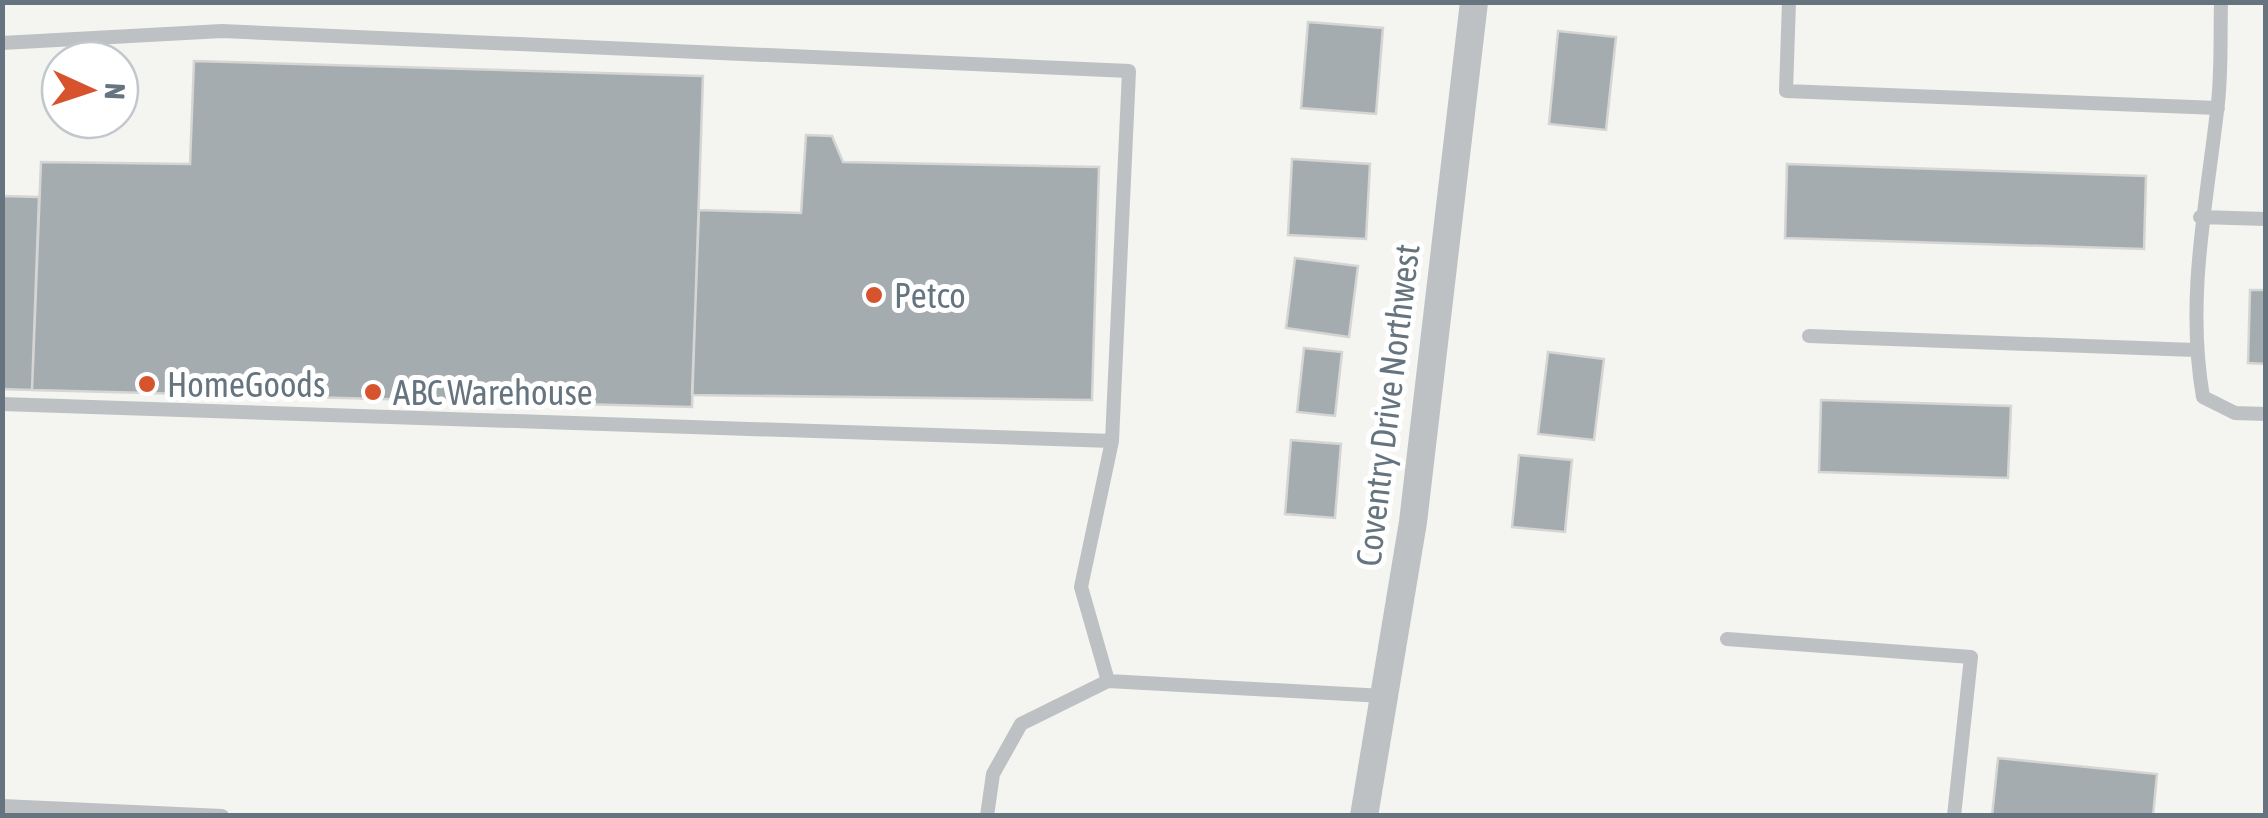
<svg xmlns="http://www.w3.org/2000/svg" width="2268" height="818" viewBox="0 0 2268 818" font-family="'Asap Condensed',sans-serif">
<rect width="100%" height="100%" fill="#f4f4f0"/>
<path fill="#a4acb0" stroke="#d5d5d3" stroke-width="2.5" d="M1308 22 1383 28 1376 114 1301 108Z
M1558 31 1616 37 1606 130 1549 124Z
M194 61 703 76 692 407 32 390 41 162 190 164Z
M806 135 832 136 843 162 1099 167 1092 400 692 395 699 210 801 213Z
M1292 159 1370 164 1366 239 1288 235Z
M1787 164 2146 176 2144 249 1785 238Z
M2 196 39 197 32 390 2 389Z
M1295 258 1358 266 1349 337 1286 328Z
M2250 290H2266V364L2248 363Z
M1304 348 1342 352 1335 416 1297 412Z
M1548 352 1604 359 1594 440 1538 434Z
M1821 400 2011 406 2008 478 1819 472Z
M1291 440 1341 444 1335 518 1285 514Z
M1519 455 1572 460 1565 532 1512 527Z
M1998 758 2157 774 2153 816H1992Z"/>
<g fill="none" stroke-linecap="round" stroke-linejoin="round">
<path stroke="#bdc1c4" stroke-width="14" d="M1789 2 1786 91 2218 108
M2221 2C2220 38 2222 76 2217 111 2206 207 2186 300 2203 397L2235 413 2266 414
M2 43 222 31 1129 71 1112 441 1081 587 1108 681
M2200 217 2266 219
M1809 336 2195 350
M2 404 1112 441
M1727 639 1971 657 1954 816
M2 806 222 816
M987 816 993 774 1021 724 1108 681 1384 696"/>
<path stroke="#bdc1c4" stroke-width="28" d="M1364 816 1413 522 1474 2"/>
</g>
<g fill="#d7532d" stroke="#fff" stroke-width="4">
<circle cx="874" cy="295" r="10"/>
<circle cx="147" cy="384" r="10"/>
<circle cx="373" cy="392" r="10"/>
</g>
<g text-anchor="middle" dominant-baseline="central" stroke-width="10" stroke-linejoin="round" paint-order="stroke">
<g font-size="35" fill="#65747f" stroke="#fff" text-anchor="start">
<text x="894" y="295">Petco</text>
<text x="167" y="384">HomeGoods</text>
<text x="393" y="392">ABC Warehouse</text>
</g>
<g font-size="35" fill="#65747f" stroke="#fff">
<text transform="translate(1387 405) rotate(-83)">Coventry Drive Northwest</text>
</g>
</g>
<rect width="2268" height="818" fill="none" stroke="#65747f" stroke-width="10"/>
<g transform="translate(90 90) rotate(93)"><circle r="48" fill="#ffffff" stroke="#c1c7cc" stroke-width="2.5"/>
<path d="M0-8L18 38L0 25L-18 38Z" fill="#d7532d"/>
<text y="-15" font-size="28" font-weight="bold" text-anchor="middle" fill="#65747f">N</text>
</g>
</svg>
